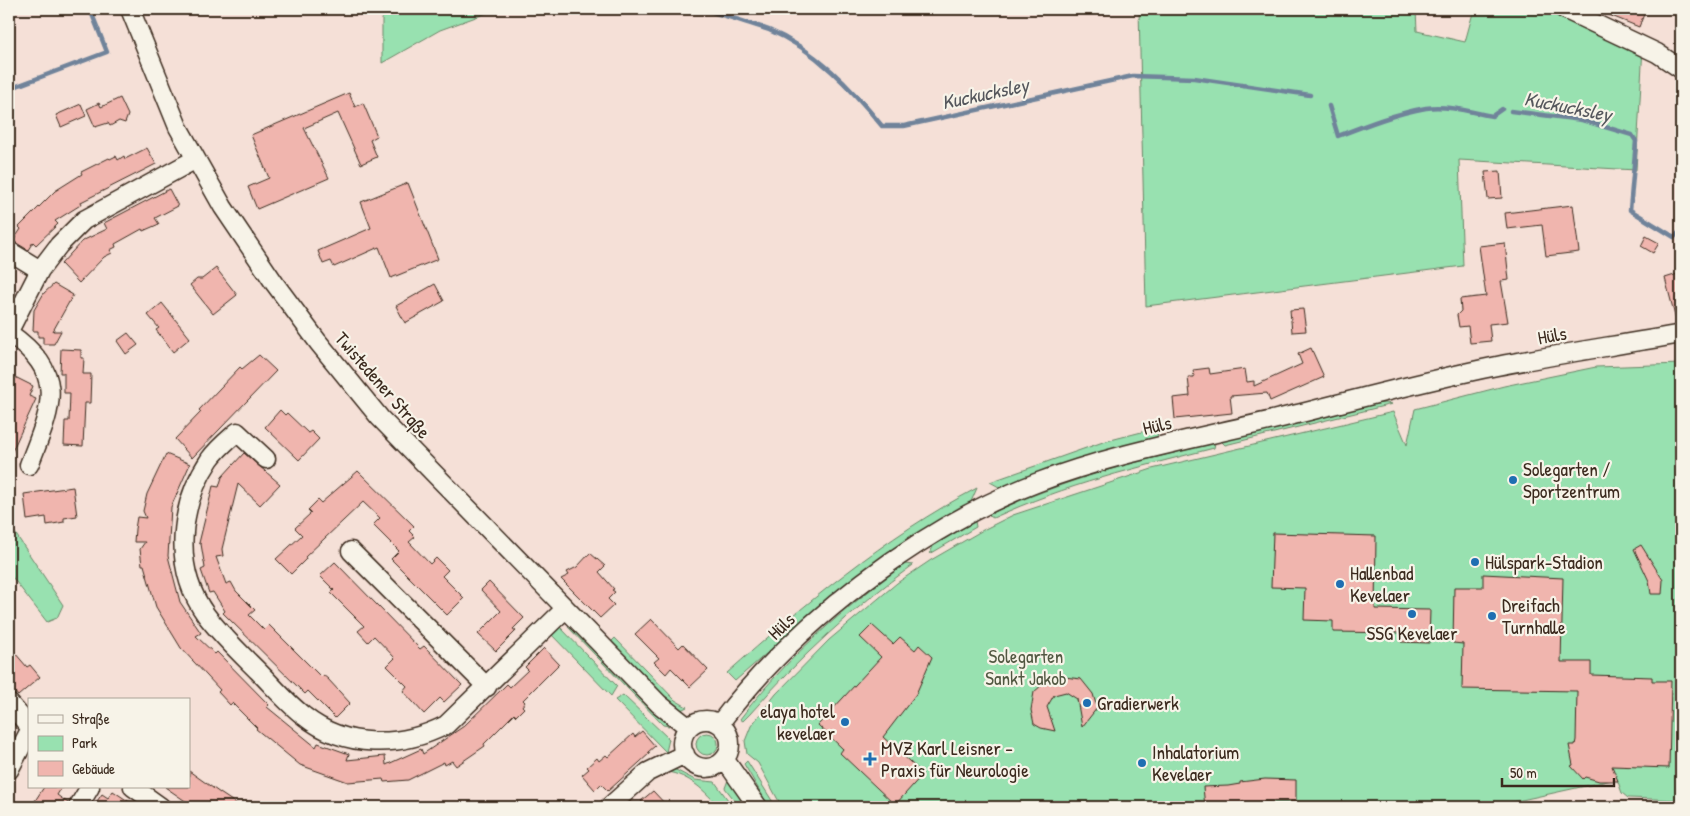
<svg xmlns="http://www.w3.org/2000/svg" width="1690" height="816" viewBox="0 0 1690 816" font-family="'Patrick Hand',sans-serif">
<rect width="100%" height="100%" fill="#f5e0d7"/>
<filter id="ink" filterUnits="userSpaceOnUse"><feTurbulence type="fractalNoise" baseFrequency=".02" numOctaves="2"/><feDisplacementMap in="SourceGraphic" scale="10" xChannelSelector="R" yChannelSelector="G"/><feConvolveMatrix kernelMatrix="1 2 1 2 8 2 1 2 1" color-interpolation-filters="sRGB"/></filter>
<g filter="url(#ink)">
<path fill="#98e1b0" stroke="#6a8667" d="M382 9H498L440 30 382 63Z
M1139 9H1416L1417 31 1465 42 1474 9H1559L1643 47 1636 170 1459 160 1463 266 1146 306Z
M1681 364V800L1628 798 1622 793 1617 779 1490 807H782L758 763 747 754 745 741 751 726 776 694 829 640 897 583 931 560 983 530 1013 515 1152 469 1393 412 1407 445 1415 409 1504 386 1596 367Z
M1386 403 1392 404 1225 445 1221 441 1373 404Z
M1157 428 1158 439 1009 487H999L990 482 1103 442Z
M1215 443 1214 448C1136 468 1067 484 993 518L988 515C1061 480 1137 461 1215 443Z
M977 488 970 504 888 554 799 625 735 681 727 673C805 604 884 537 977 488Z
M975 521 976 527 930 554 933 546Z
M9 524 63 605 57 618 47 622 9 573Z
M905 564 913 565C852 609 799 658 750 714L743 721 740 719C785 659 844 608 905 564Z
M560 627 617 686 611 696 549 632Z
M568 627 579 633 669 726 663 725Z
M615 638 675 700 687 707 681 710 669 702 612 645 611 642Z
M623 695 669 739 666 752 615 700Z
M696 744a11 11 0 1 1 22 0a11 11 0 1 1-22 0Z
M747 761 776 807H769L744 764Z
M672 768 695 780 715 782 733 807H719C705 791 689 775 667 772Z
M728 780 748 807H740L725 788Z"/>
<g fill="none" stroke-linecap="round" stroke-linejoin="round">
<path stroke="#6f839a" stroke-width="4.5" d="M703 9C725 16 747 22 769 30 815 49 852 89 882 126H904L1133 76 1194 78 1310 95
M9 10 12 9
M9 89 107 52 90 9
M1329 106 1338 136C1366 125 1397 113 1426 108 1448 105 1471 112 1492 116L1502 109
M1511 111 1582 120 1632 135 1636 141 1630 210 1674 237 1681 231"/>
</g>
<path fill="#f0b5ae" stroke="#3b2a1e" d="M1594 9H1646L1639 27Z
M349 93 355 107 363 103 377 136 370 140 377 157 361 164 338 113 304 128 329 178 257 209 248 187 269 178 251 135Z
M120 98 128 115 125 123 119 121 110 126 108 123 95 127 87 109 99 103 101 107Z
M81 104 86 116 61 127 56 115Z
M147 148 156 164 81 202 82 204 55 221 58 224 36 245 33 242 28 250 13 241 21 229 19 227 55 191 82 174 81 172 109 158 110 159 116 156 118 160 124 156 125 159Z
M1500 171 1502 198 1488 199 1485 172Z
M408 183 438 259 391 278 379 247 334 267 331 261 323 264 318 251 371 228 361 202Z
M169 189 178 206 155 218 159 224 143 231 142 229 115 244 116 247 110 250 112 253 104 257 79 283 61 264 82 241 107 229 104 223Z
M1573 205 1579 252 1546 256 1542 225 1507 229 1505 213Z
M1646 236 1659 243 1653 253 1641 246Z
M1505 243 1509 280 1501 281 1508 322 1489 324 1491 341 1470 343 1468 326 1459 327 1457 315 1461 311 1460 299 1486 296 1479 246Z
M216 268 237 295 213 314 190 285 197 279H202Z
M1681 273V324H1677L1665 278Z
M54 284 73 295 53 331H61L54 344H43V337H38V331H33L34 310 44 293Z
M435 284 444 301 405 323 396 306Z
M162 303 190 338 173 352 156 330 159 328 148 315Z
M1303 309 1306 331 1292 332 1290 310Z
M128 333 138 345 126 354 117 341Z
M1311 348 1324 377 1270 401 1267 393 1230 396 1232 413 1175 419 1173 398 1190 396 1188 377H1194L1193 370 1209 368 1210 374 1245 369 1247 382 1254 381V386L1302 364 1298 354Z
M61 349 81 350V358H84L83 374H91L90 403H85L83 446 64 445 65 421H69L70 393H64V373H60Z
M259 355 276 371 192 458 175 439 201 412 199 410 240 367 242 369Z
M9 374 33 386 29 396 36 399 9 458Z
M280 410 285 415 287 413 308 433 311 431 319 439 299 460 265 427Z
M244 453 280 484 260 505 238 484 222 549 223 556 216 557 226 584 231 582 236 591 255 610 249 615 264 630 269 625 321 677 323 675 328 679 350 703 335 718 308 691 305 694 223 613 225 611 213 592 209 593 201 570 205 568 201 544 199 543 213 486 219 487 222 477Z
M166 454 190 464 171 507 168 556 180 602 201 633 196 636 215 654 217 652 269 705 267 707 316 747 318 743 349 754 347 760 385 756 386 765 421 749 423 754 464 726 507 684 510 687 528 670 525 667 544 648 559 664 523 700 525 702 522 706 524 708 516 716 514 714 484 744 485 746 456 766 452 761 445 765 444 762 408 780 384 782 383 779 348 782 300 765 256 729 257 728 232 703 230 705 218 692 220 690 181 648 156 607 144 565H142L140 549 145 542H134L135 529 137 517 146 518 143 511 147 494Z
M358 471 414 526 409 531 415 537 409 542 430 564 436 558 448 570 442 576 464 598 447 615 391 559 399 551 373 525 380 518 363 502 305 557 306 559 291 574 276 559 302 535 295 528 311 513 308 510 318 500 321 503Z
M73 487 77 516 64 518V522L47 525 46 517 27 520 24 494Z
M1273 533 1376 536 1375 609 1430 610 1429 643 1401 642V633L1333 632V621L1304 620 1305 588 1271 587Z
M1641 545 1663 580 1662 594H1651L1649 581 1634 549Z
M590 553 605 566 599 572 614 589 612 590 615 592 608 599 614 605 600 618 561 579 569 575 567 572 577 567Z
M335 562 420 649 424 646 462 685 444 702 440 698 424 714 403 691 407 686 387 666 395 658 374 636 368 642 358 631 364 626 331 593 334 590 320 576Z
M1483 574 1563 578 1561 662H1591V675L1652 677V681H1671L1669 768 1612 766 1618 781H1599L1585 777 1583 779 1571 766 1573 765 1569 745H1575L1576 740 1577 691 1462 689 1463 644 1453 643 1454 587H1483Z
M489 582 524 618 513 629 516 631 496 651 478 634 501 611 481 590Z
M651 619 679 648 683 644 708 670 690 687 671 668 666 674 654 662 659 658 635 634Z
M872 625 893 644 900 637 915 650 919 645 932 657 916 694 883 737 923 774 895 805 840 753 843 749 818 725 881 657 860 637Z
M9 646 27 667 30 665 40 677 18 696 9 685Z
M1056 676 1081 679 1093 694 1097 708 1082 727 1077 699 1066 692 1054 695 1047 707 1055 731 1041 728 1034 724 1031 710 1034 692 1049 679Z
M642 731 655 746 648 752 650 753 608 791 601 784 595 790 582 775 589 769 587 767 597 758 599 761 606 755 608 757 633 734 635 737Z
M189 771 220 793 241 807H194L165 787H189Z
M1265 779 1296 780V802H1242V807H1205L1203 787 1228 786 1240 784V782Z
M44 787H62L57 795 68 803 67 807H31Z
M113 791 137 807H93L102 794 108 798Z
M653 791 668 807H647L641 801Z"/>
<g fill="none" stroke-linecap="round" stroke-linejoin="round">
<g stroke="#3b2a1e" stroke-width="21">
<path id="minor" d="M130 9 178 127 223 207 275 284 318 342 380 418 659 704 688 727
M1564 9 1657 53 1681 69
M9 251 40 270
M9 331 40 270 59 245 84 220 196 159
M9 333C69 375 51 408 29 465
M266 459 237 432C228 440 217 449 210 459 179 505 172 568 206 615 221 635 240 653 258 671 273 686 287 703 304 716 345 749 401 748 446 725L565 609
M351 551 487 687
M9 703 29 726
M682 744a24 24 0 1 1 48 0a24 24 0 1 1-48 0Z
M720 723C796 623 919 528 1036 483 1117 452 1204 437 1289 416 1358 399 1427 380 1497 366 1558 354 1620 345 1681 334
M725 760 758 807
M9 770 29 732
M133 787 161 807
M78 807 90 787
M609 807 648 772 685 754"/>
</g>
<use href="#minor" stroke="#f7f3e8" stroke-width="18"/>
</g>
</g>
<g fill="#1f6fb2" stroke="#f7f3e8" stroke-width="2">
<circle cx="1513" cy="480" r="5"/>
<circle cx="1475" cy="562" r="5"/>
<circle cx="1340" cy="584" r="5"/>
<circle cx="1412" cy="614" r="5"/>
<circle cx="1492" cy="616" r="5"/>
<circle cx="1087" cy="703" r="5"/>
<circle cx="845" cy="722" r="5"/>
<path d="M867.5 751.5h5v5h5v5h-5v5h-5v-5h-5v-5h5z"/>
<circle cx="1142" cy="763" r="5"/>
</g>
<g text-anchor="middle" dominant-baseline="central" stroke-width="4.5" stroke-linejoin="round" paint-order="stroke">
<g font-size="19" fill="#3b2a1e" stroke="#f7f3e8">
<text transform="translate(1552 335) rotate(-10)">Hüls</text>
<text transform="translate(383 385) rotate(49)">Twistedener Straße</text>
<text transform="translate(1157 425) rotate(-13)">Hüls</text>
<text transform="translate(781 626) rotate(-44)">Hüls</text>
</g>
<g font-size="19" fill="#3b2a1e" stroke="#f7f3e8" text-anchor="start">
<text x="1523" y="469">Solegarten /<tspan x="1523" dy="22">Sportzentrum</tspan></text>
<text x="1485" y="562">Hülspark-Stadion</text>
<text x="1350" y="573">Hallenbad<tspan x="1350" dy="22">Kevelaer</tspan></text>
<text x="1502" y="605">Dreifach<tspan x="1502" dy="22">Turnhalle</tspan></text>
<text x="1412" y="633" text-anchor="middle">SSG Kevelaer</text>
<text x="1097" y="703">Gradierwerk</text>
<text x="835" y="711" text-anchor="end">elaya hotel<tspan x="835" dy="22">kevelaer</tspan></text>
<text x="881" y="748">MVZ Karl Leisner -<tspan x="881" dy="22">Praxis für Neurologie</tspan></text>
<text x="1152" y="752">Inhalatorium<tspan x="1152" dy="22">Kevelaer</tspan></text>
</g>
<g font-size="19" fill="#525842" stroke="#f7f3e8">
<text x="1026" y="656">Solegarten<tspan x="1026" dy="22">Sankt Jakob</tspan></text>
</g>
<g font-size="20" font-style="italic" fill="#55575c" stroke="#f7f3e8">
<text transform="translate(985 93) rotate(-12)">Kuckucksley</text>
<text transform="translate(1568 106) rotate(11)">Kuckucksley</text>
</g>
</g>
<rect width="1690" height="816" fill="none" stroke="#f7f3e8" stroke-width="30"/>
<rect x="15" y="15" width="1660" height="786" fill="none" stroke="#3b2a1e" stroke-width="2" filter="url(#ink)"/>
<rect x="28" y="698" width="162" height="90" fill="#f7f3e8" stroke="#aca397"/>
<rect x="38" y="715" width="25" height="8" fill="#f7f3e8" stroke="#aca397"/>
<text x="72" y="724" font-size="15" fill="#3b2a1e">Straße</text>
<rect x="38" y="736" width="25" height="15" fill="#98e1b0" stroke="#aca397"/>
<text x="72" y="748" font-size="15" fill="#3b2a1e">Park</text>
<rect x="38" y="761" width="25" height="15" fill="#f0b5ae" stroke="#aca397"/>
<text x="72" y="774" font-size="15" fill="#3b2a1e">Gebäude</text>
<path d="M1502 778v8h112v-8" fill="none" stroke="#3b2a1e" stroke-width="2.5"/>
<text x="1510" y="778" font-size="15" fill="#3b2a1e" stroke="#f7f3e8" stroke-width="4" paint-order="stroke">50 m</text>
</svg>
